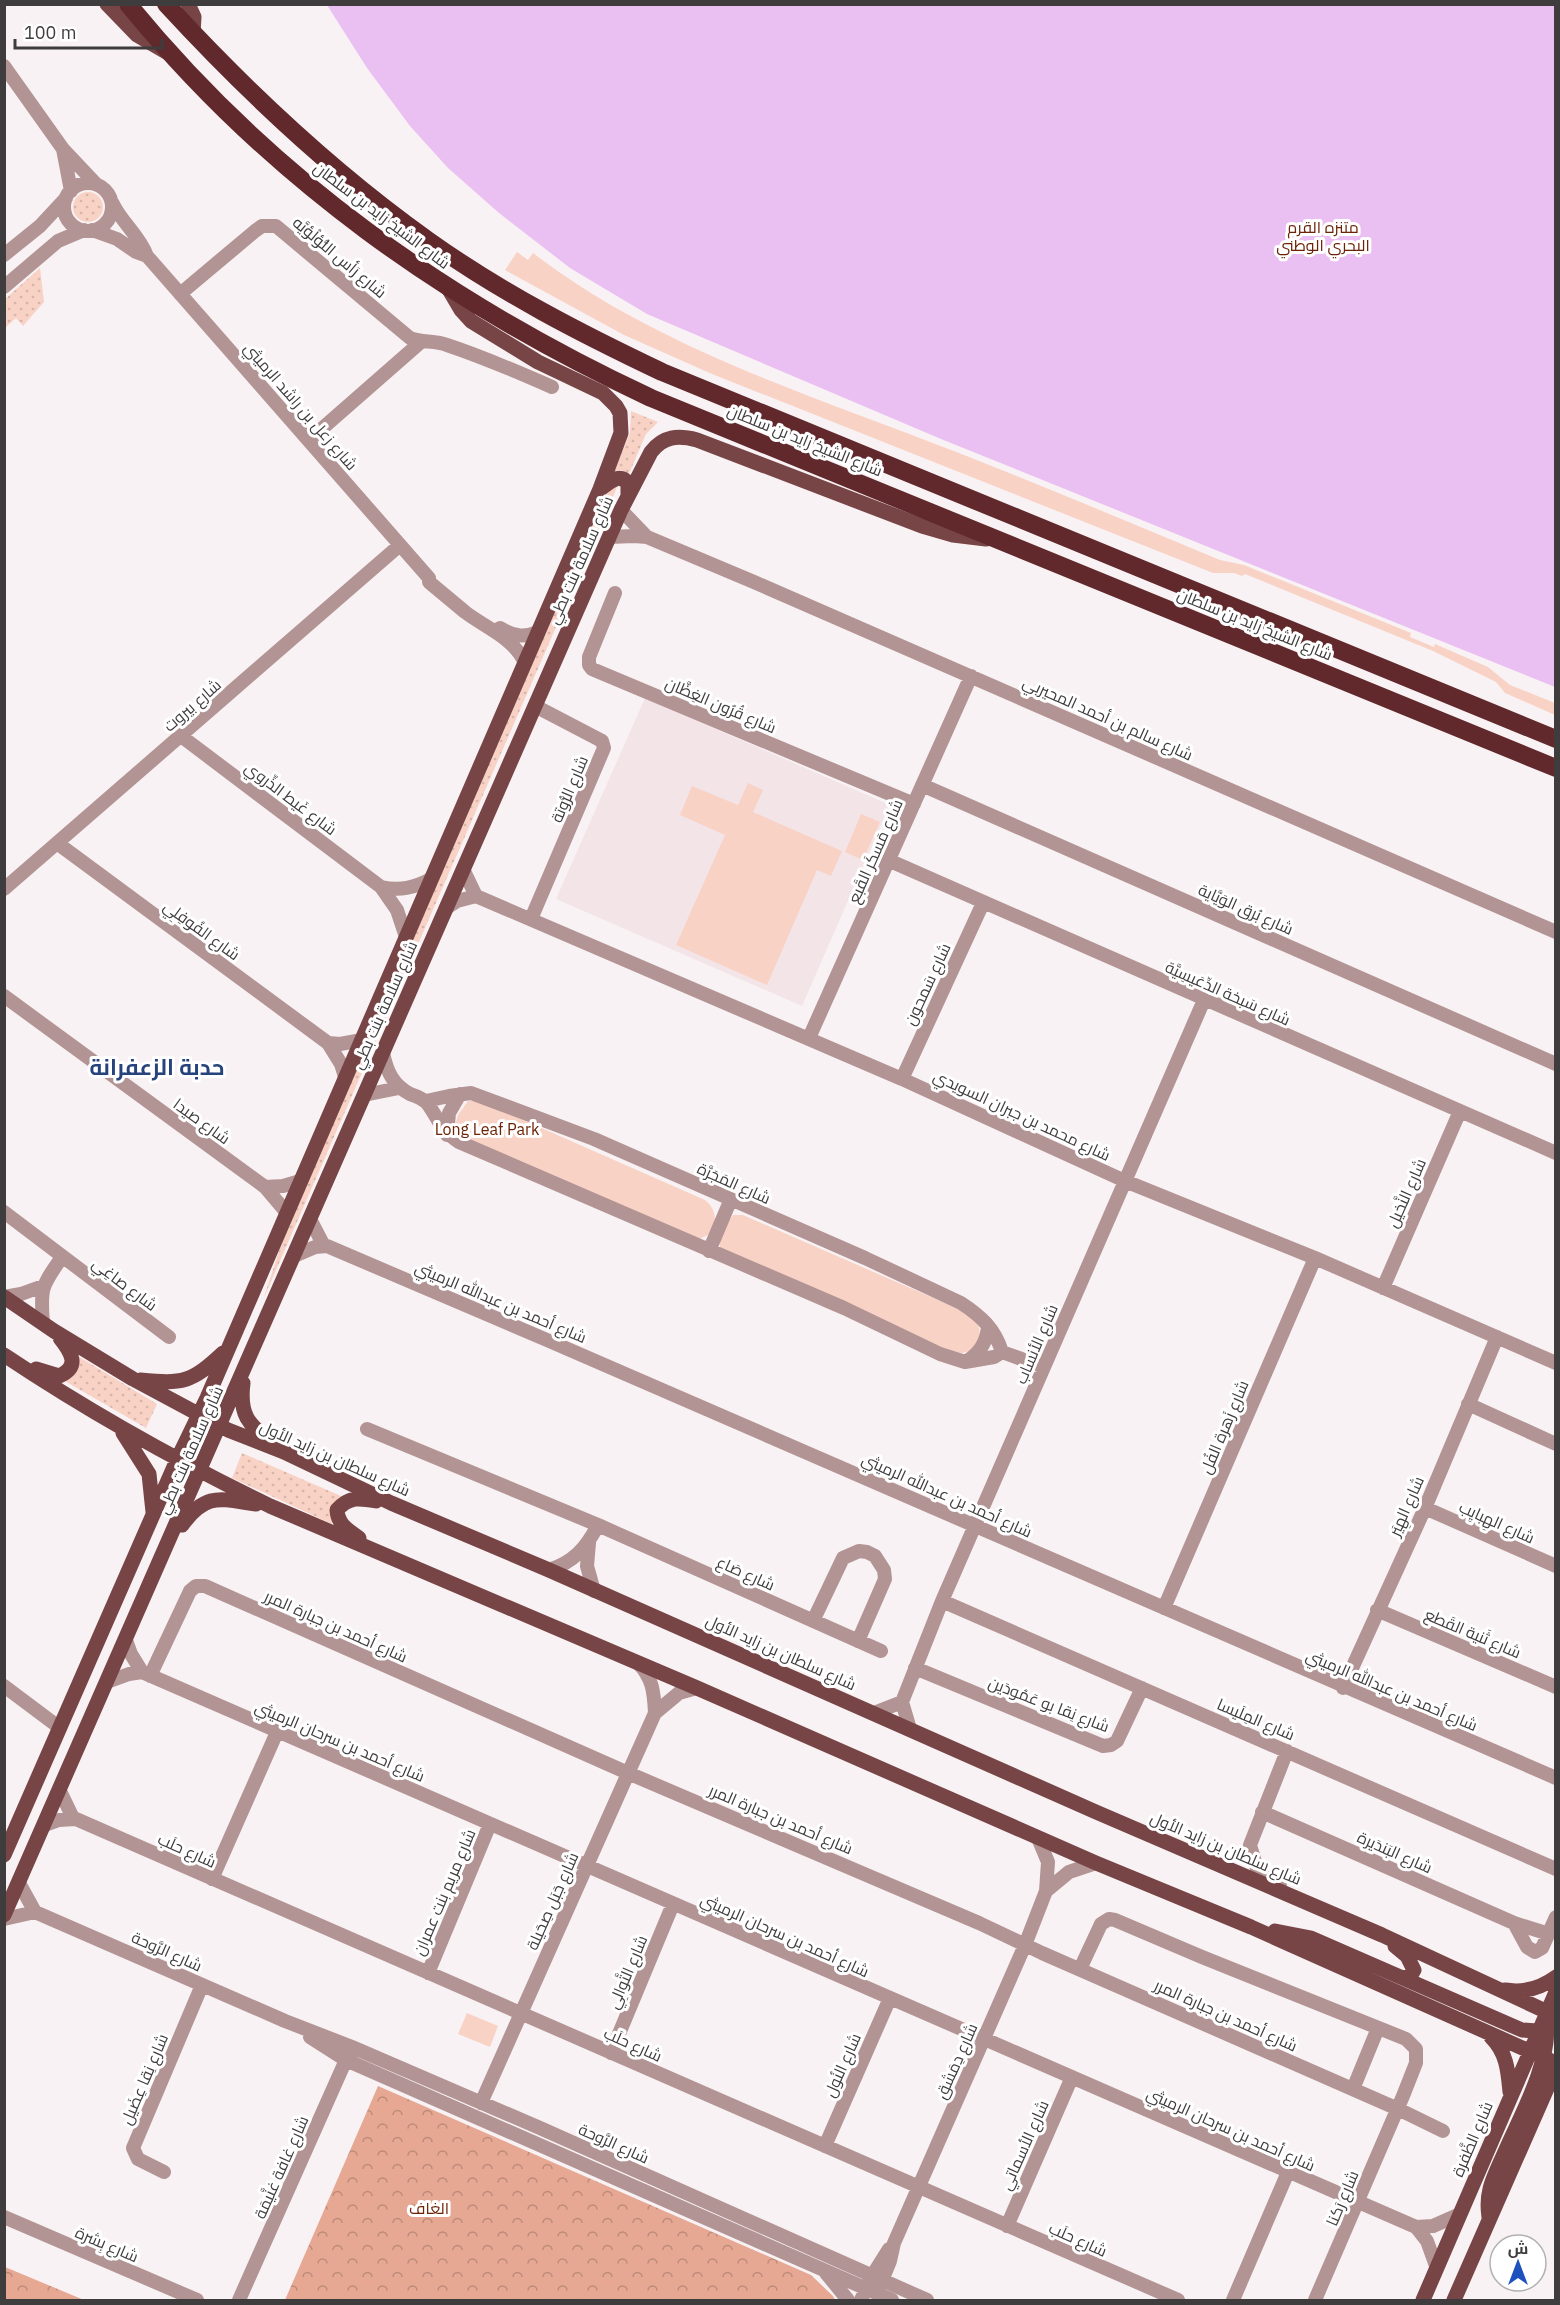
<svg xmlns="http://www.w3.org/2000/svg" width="1560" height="2305" viewBox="0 0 1560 2305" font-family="'IBM Plex Sans',Cairo,sans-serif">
<defs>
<pattern id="grass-dots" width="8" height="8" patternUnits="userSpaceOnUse" patternTransform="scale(1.5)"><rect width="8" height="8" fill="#f9d2c6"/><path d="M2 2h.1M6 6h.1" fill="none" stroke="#d6b5ab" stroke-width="1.8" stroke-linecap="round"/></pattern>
<pattern id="forest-crowns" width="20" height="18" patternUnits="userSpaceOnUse" patternTransform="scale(1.5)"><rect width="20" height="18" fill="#e7a893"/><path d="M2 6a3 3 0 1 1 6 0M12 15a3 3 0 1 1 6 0" fill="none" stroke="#bd8a79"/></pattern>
</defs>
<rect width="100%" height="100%" fill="#f9f2f4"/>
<path fill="#f3e4e8" d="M645 698 890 805 802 1006 556 899Z"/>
<path fill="url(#grass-dots)" d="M73 207a15 15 0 1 1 30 0a15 15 0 1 1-30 0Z
M40 268 44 302 23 326 16 318 5 328V299Z
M631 411 658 422 646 434 628 476 621 470 614 471 630 433Z
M618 485 263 1300 285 1233 608 488Z
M76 1355 157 1404 146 1428 63 1380Z
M242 1453 341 1496 331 1508 332 1524 232 1478Z"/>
<path fill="url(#forest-crowns)" d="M378 2086 811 2275 833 2296 835 2300H285Z
M4 2267H5L84 2300H5Z"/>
<path fill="#f9d2c6" d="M517 252 528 260 533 253C658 349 814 396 959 453 1046 487 1133 524 1220 560L1244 565 1411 633 1410 637 1434 647 1435 644 1488 667 1510 685 1555 703V715L1505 693 1496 682 1433 651 1245 574 1242 576 1234 573H1213L712 374 624 335 505 270Z
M748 783 763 790 753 812 842 851 831 876 817 870 767 985 676 945 725 835 680 815 692 786 738 805Z
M861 814 880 822 863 860 845 852Z
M478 1100 705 1200C715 1208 715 1215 715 1227L708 1235 699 1239 460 1141 454 1129 458 1115 468 1101Z
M733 1215H743L970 1314C980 1323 980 1329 980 1342L973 1350 955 1355 721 1250C716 1237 726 1226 733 1215Z
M467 2013 498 2026 490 2047 458 2034Z"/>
<path fill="#eac0f2" d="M327 5H1555V687L941 439 647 314 570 268 499 213 448 168 410 126 367 68Z"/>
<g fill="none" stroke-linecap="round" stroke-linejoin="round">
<path stroke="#b39494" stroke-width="14" d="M4 66 63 149 96 184
M63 149 71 191
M64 207a24 24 0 1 1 48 0a24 24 0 1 1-48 0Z
M112 202C121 222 140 236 147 256L429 578V582C441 592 453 602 465 612 486 628 514 638 525 663
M92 230 117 239 136 252 147 256
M4 255 40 226 66 198
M4 287 58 241 84 230
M180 294 255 231 262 226H276L410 338C422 343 435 340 447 345 483 357 518 372 552 387
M309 440 422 341
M621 510 647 537
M609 537 634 536 647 537 754 582 1556 932
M615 593 589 657V665L592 669 914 804
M500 628C513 636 524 638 538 632
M181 736 381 887 397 910 406 937
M922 785 1556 1064
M57 843 328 1043 341 1064 345 1077
M888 860 1556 1153
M463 869 476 896 902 1079 1125 1181 1315 1258 1556 1363
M381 887C400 891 414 888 431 879
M4 889 400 545
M446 908 457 901 476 896
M531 919 604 748 602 741 535 706
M4 996 265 1187 287 1213
M809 1038 971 676
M328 1043 340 1044 362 1040
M383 1053C387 1072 393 1085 410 1094 416 1096 423 1099 427 1103 439 1119 440 1130 459 1142L844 1308 940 1354 965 1362 994 1357 1002 1352 1044 1367
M902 1079 983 903
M364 1095 399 1088
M426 1101 449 1096 471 1093 594 1139 865 1258 961 1303C981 1316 995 1329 1002 1352
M447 1135 449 1113 460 1094
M265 1187 283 1186 300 1181
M4 1212 169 1337
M310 1219 324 1246
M709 1251 731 1199
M294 1256 315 1247 327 1246C738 1420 1145 1603 1556 1778
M1383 1288 1460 1111
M4 1297 21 1294 43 1286
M43 1323C40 1287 42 1286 62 1257
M967 1361C980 1353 987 1341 988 1326
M1468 1404 1556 1444
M367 1429 598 1525 881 1651
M1425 1508 1556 1566
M589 1543 587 1566 594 1591
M549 1570C574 1562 586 1548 598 1525
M942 1601 1556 1869
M1164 1608 1315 1258
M1377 1610 1556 1687
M813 1621 843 1558 859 1551 867 1552 875 1556 884 1570 885 1579 858 1641
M126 1640 131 1654 142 1672 1416 2227 1427 2241 1436 2266
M638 1663C653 1678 654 1693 655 1713
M915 1668 1103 1746 1111 1745 1117 1741 1142 1688
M150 1676 190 1591 196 1586H205L628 1773 979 1923 1042 1953 1398 2109 1443 2131
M107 1682 129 1674 142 1672
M4 1686 60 1728
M1343 1688 1425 1508 1497 1337
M874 1713 902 1702
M910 1729 902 1702 942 1601 1204 1000
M60 1791 73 1818
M1262 1812 1514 1923 1549 1934
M45 1825 59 1820 76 1819 1178 2300
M212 1879 277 1732
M19 1883 35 1912 285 2021 352 2047 540 2128 927 2300
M1280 1884 1264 1876 1257 1869 1250 1845 1287 1751
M1046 1891 1069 1872 1096 1863
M4 1919 35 1912
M1514 1923 1527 1947 1535 1952 1542 1948 1556 1917
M1080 1969 1101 1924 1109 1919 1115 1920 1202 1957 1406 2039 1416 2049V2063L1403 2096 1315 2300
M428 1973 490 1824
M310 2037 346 2060 892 2300
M611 2053 673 1904
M1353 2089 1378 2028
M481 2103 655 1713 679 1693 697 1688
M825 2146 890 1998
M164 2172 138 2159 133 2148 202 1985
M4 2217 197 2300
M1007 2226 1072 2077
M1416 2227 1433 2226 1458 2215
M826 2273 848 2300
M879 2288 890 2261 894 2243 1025 1945 1046 1891 1048 1862 1038 1838
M239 2300 349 2053
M861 2300 872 2276 889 2249
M1233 2300 1288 2172"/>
<path stroke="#774546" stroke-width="15" d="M107 4 137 35 168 53
M188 4 194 17 193 34
M600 489C609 483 619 472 628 483V494
M4 1297 54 1331 133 1379 228 1430 284 1452 391 1503 549 1570 1096 1812 1382 1935 1556 2016
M4 1355C91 1413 177 1461 270 1506L697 1688 1096 1863 1251 1927 1556 2063
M36 1369 59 1376C80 1367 72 1353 60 1338
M140 1380C183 1384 191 1383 223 1353
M243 1383C239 1415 248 1424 272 1443
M123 1433 149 1474 153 1512
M182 1525C206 1492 220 1499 256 1504
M359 1538C348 1530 338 1525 337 1510 349 1496 360 1498 376 1501
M4 1855 177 1460 207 1398 600 489 621 433 620 413 616 406 603 393 538 362 471 321 461 310 448 288
M4 1915 621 510 651 452C663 436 678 435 697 440L922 526 953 535 986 539
M1275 1931 1311 1938 1522 2030 1537 2031 1556 2030
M1395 1946 1407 1956 1414 1970 1411 1975 1404 1978
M1505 1990C1523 1993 1541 1988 1556 1977
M1491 2037C1507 2053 1508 2071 1510 2092
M1489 2217C1485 2191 1494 2177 1504 2154 1522 2112 1549 2068 1547 2021
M1423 2300 1556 1992
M1454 2300 1556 2068"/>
<path stroke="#61292c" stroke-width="18" d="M128 4C271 179 448 303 651 398L1556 768
M166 4C247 92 332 172 429 241 502 293 582 334 662 372L1556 739"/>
</g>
<g text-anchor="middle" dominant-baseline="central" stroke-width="6" stroke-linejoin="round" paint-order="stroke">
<g font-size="16" fill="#3f3c3d" stroke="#fff">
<text transform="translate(382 215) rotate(37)">شارع الشيخ زايد بن سلطان</text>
<text transform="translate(340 257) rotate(40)">شارع رَأس اللُّؤلُؤيَّه</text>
<text transform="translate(301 406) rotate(49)">شارع زعل بن راشد الرميثي</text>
<text transform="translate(805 440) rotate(22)">شارع الشيخ زايد بن سلطان</text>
<text transform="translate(580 560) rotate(-66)">شارع سلامة بنت بطي</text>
<text transform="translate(1255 624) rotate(22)">شارع الشيخ زايد بن سلطان</text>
<text transform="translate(192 705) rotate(-41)">شارع بيروت</text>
<text transform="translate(721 705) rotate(23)">شارع قُرُون الغِظَّان</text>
<text transform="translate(1108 718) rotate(24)">شارع سالم بن أحمد المحيربي</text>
<text transform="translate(569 789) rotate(-67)">شارع الرُّوتة</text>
<text transform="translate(291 798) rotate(37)">شارع غَيط الذِّروي</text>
<text transform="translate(875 851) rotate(-66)">شارع مَسكَر القَبع</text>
<text transform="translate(1246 909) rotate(24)">شارع بُرق الوَيَّاية</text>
<text transform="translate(202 930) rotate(36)">شارع الفُوفِلِي</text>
<text transform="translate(927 984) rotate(-65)">شارع سَمحون</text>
<text transform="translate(1228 993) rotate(24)">شارع سَبخة الدِّعَيسِيَّة</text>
<text transform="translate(384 1005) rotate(-66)">شارع سلامة بنت بطي</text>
<text transform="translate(1022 1115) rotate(25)">شارع محمد بن جبران السويدي</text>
<text transform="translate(202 1121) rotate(36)">شارع صيدا</text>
<text transform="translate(734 1183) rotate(24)">شارع المَجَرَّة</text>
<text transform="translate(1406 1193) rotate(-66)">شارع النَّخيل</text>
<text transform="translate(125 1284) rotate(37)">شارع صاغِي</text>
<text transform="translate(501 1302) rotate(23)">شارع أحمد بن عبدالله الرميثي</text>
<text transform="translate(1036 1344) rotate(-67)">شارع الأنساب</text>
<text transform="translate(1224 1427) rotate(-67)">شارع زَهرة الفُل</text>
<text transform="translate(190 1450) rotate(-66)">شارع سلامة بنت بطي</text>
<text transform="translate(335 1458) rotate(24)">شارع سلطان بن زايد الأول</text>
<text transform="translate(947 1495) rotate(24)">شارع أحمد بن عبدالله الرميثي</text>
<text transform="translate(1406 1506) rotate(-66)">شارع الهِيَر</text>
<text transform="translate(1497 1522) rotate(24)">شارع الهِبايِب</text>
<text transform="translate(746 1573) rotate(24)">شارع صَاع</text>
<text transform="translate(336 1626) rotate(24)">شارع أحمد بن جبارة المرر</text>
<text transform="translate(1473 1633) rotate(23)">شارع ثَنية القَطع</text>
<text transform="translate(781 1652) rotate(24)">شارع سلطان بن زايد الأول</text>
<text transform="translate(1392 1690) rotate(23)">شارع أحمد بن عبدالله الرميثي</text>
<text transform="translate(1049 1704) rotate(21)">شارع نِقا بو عَمُودَين</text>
<text transform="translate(1256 1719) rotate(23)">شارع المِلَيسا</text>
<text transform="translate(340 1741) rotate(23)">شارع أحمد بن سرحان الرميثي</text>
<text transform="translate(781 1819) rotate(23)">شارع أحمد بن جبارة المرر</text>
<text transform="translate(1226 1848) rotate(23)">شارع سلطان بن زايد الأول</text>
<text transform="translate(187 1850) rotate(24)">شارع حلَب</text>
<text transform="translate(1395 1852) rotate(24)">شارع البَندَيرة</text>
<text transform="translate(444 1892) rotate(-67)">شارع مريم بنت عمران</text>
<text transform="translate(552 1901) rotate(-66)">شارع جَبَل صِحَيلة</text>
<text transform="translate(785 1935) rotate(24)">شارع أحمد بن سرحان الرميثي</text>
<text transform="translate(167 1951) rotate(24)">شارع الرَّوحة</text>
<text transform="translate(627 1972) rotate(-67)">شارع التَّوالِي</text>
<text transform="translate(1226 2015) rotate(24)">شارع أحمد بن جبارة المرر</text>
<text transform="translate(633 2044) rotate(24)">شارع حلَب</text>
<text transform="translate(956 2061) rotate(-66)">شارع دِمَشق</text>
<text transform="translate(842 2065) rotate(-66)">شارع النُول</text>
<text transform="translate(144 2079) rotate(-67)">شارع نِقا عِضَيل</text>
<text transform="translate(1231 2129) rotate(24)">شارع أحمد بن سرحان الرميثي</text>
<text transform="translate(1472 2139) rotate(-67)">شارع الظَّفرة</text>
<text transform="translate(614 2143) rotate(24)">شارع الرَّوحة</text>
<text transform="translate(1024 2145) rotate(-66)">شارع الأسماتي</text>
<text transform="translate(281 2167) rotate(-66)">شارع غافة غنَّيمَة</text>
<text transform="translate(1342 2198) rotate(-67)">شارع رَكنا</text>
<text transform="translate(1078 2239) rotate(24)">شارع حلَب</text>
<text transform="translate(107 2244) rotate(23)">شارع بِشرة</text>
</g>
<g font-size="16" fill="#6c2205" stroke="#fff">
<text x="1323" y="227">متنزه القرم<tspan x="1323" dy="18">البحري الوطني</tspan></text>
<text x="487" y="1129">Long Leaf Park</text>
<text x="429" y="2208">الغاف</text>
</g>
<g font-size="22" font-weight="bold" fill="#27437b" stroke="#fff">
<text x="157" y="1066">حدبة الزعفرانة</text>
</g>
</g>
<rect width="1560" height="2305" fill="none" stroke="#3f3c3d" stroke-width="12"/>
<g transform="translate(1518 2263)"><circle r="28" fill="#ffffff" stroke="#b2b1b1" stroke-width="1.5"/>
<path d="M0-4.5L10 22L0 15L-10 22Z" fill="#1d51be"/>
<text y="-9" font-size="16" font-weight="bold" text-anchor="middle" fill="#3f3c3d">ش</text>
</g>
<path d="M15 39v9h147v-9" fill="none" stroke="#3f3c3d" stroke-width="3"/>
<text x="24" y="39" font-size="18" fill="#3f3c3d" stroke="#ffffff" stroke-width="4.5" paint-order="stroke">100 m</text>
</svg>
